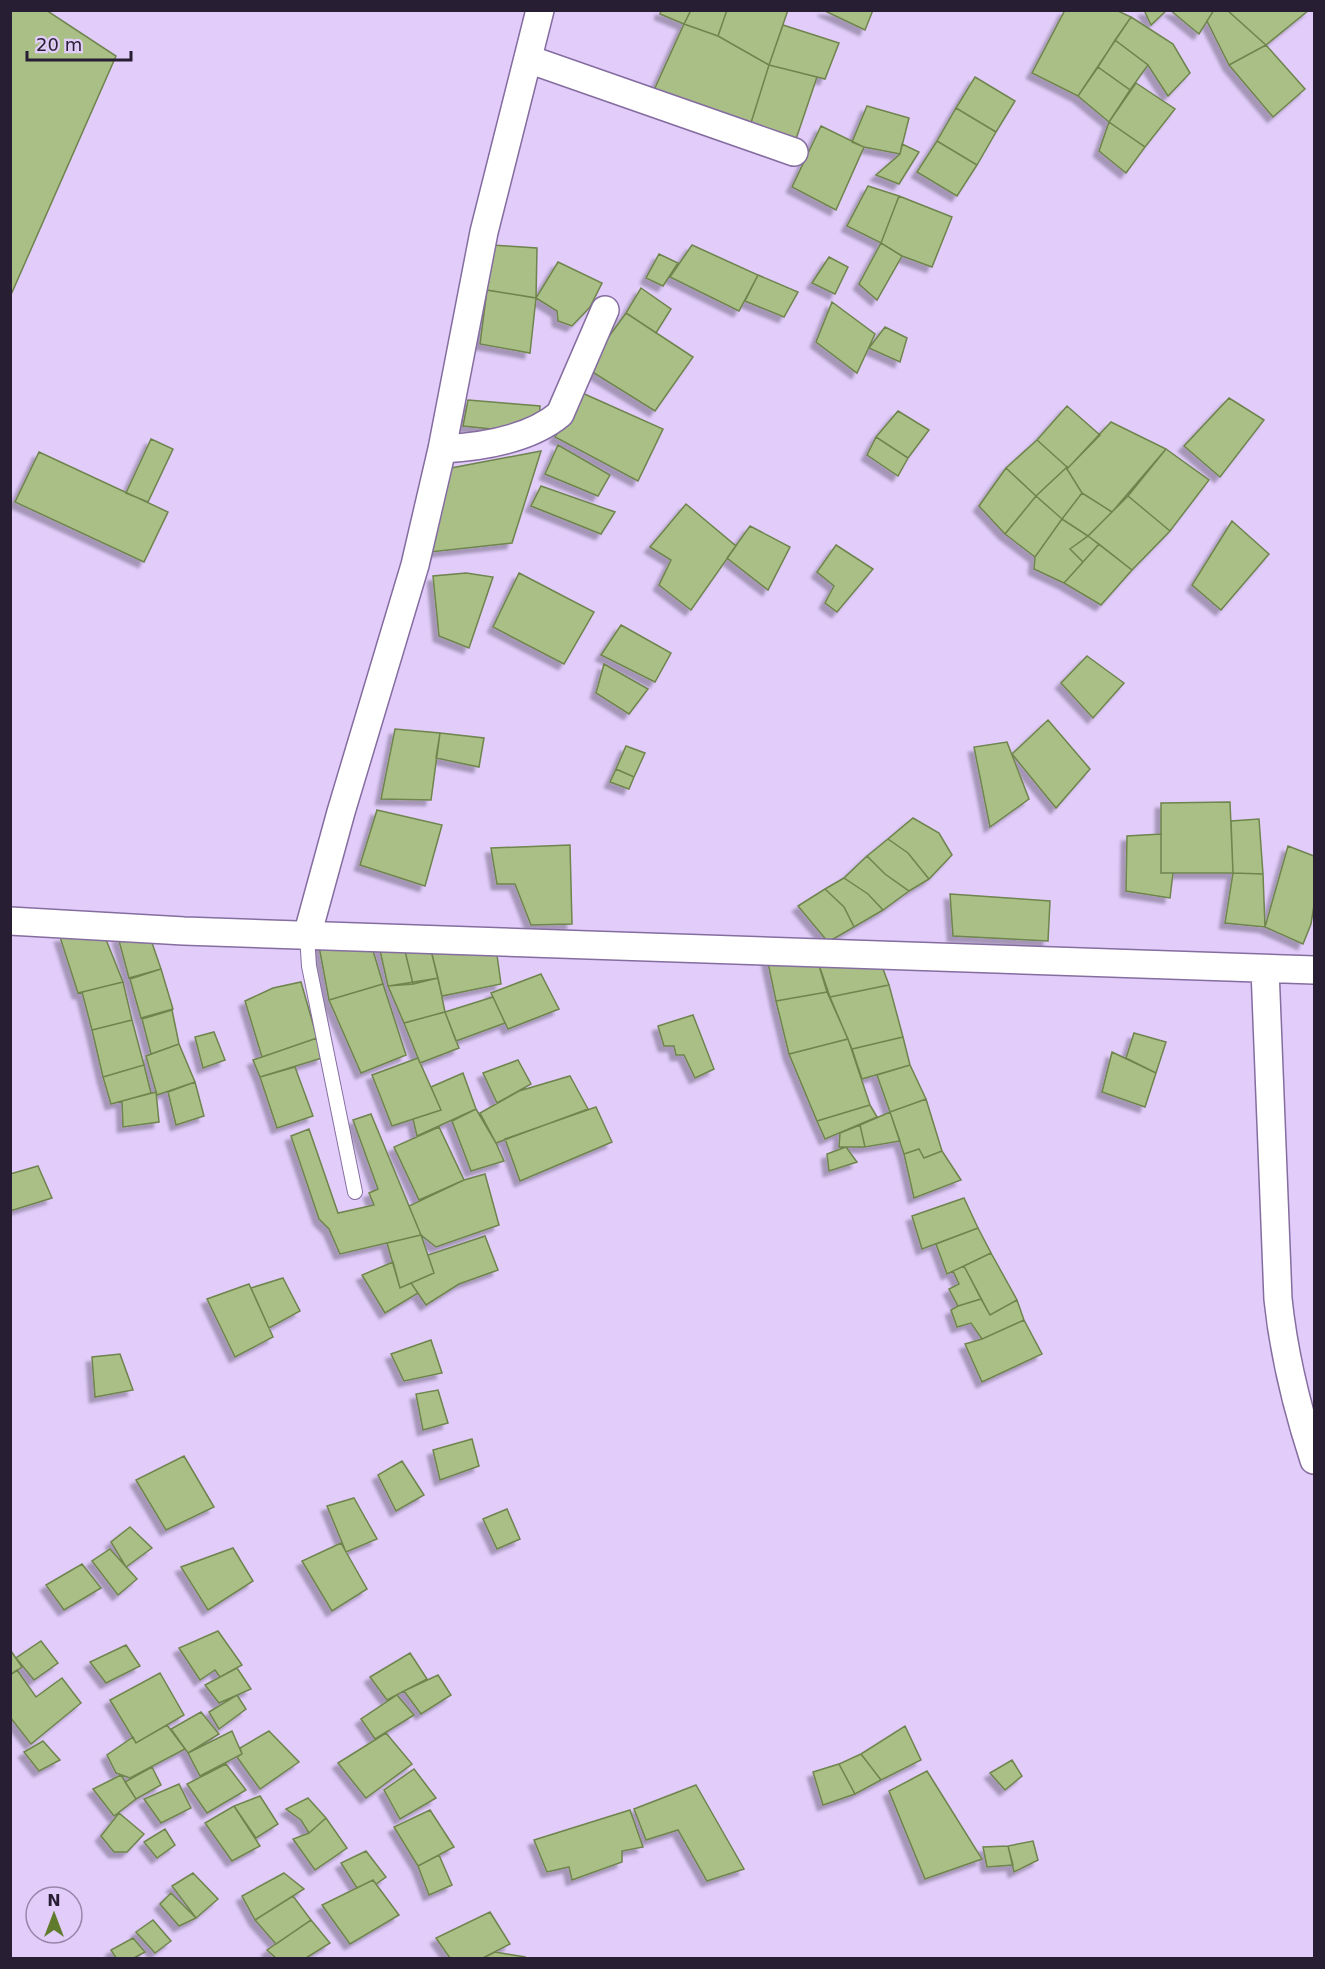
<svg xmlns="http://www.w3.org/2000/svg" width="1325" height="1969" viewBox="0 0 1325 1969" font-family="'DejaVu Sans',sans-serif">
<defs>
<filter id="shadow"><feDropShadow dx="-5.5" dy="5.5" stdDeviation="1.5" flood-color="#0004"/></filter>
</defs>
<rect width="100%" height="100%" fill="#e1ccfa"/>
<path fill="#a9bf86" stroke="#6f844d" stroke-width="1.5" filter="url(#shadow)" d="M10 10H46L116 56 10 297Z
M661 10H691L684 24 660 14Z
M691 10H727L718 36 684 24Z
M727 10H788L769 65 718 36Z
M823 10H873L865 30Z
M1065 10H1116L1131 17 1078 96 1032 73Z
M1144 10H1167L1151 25Z
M1170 10H1214L1199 34Z
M1214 10H1227L1266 45 1229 65 1207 21Z
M1227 10H1309L1266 45Z
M1131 17 1173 44 1190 73 1168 96 1148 65 1115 40Z
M684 24 718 36 769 65 750 126 654 90Z
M783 25 839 43 825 79 769 65Z
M1115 40 1148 65 1130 90 1098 67Z
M1266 45 1305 89 1273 117 1229 65Z
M769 65 817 77 796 139 750 126Z
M1098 67 1130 90 1109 122 1078 96Z
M975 77 1015 101 996 132 956 108Z
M1136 83 1175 109 1145 147 1109 122Z
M867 106 909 118 900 154 864 147 852 142Z
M956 108 996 132 977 165 937 141Z
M1109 122 1145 147 1126 173 1099 151Z
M821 126 864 147 836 210 792 187Z
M937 141 977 165 957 196 917 172Z
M902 144 919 152 899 184 876 175 900 154Z
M868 186 899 196 881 243 847 226Z
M899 196 952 217 932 267 902 256 881 243Z
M881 243 902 256 877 300 859 284Z
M492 245 537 248 536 298 487 290Z
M692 245 758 275 739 311 670 277Z
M659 254 678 263 663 286 646 278Z
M829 257 848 267 835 294 812 283Z
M558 262 602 283 590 307 572 326 558 321 557 311 536 298Z
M758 275 798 292 784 317 745 301Z
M641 288 671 309 656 333 626 313Z
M487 290 536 298 530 353 480 344Z
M832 302 875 334 857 373 816 342Z
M626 313 693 357 655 411 586 368Z
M885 327 907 338 900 362 869 348Z
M580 392 663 429 638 481 555 437Z
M1229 398 1264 420 1220 477 1184 446Z
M468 400 540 406 539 421 501 430 463 426Z
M1067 406 1100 435 1067 469V467L1037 440Z
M898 411 929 430 908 458 876 437Z
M1111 422 1166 449 1112 512 1082 493 1067 469Z
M876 437 908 458 898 476 867 455Z
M151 439 173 449 148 502 126 493Z
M1037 440 1067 467 1036 496 1006 468Z
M558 445 610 475 598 496 545 474Z
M1166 449 1209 480 1170 531 1128 496Z
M541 451 512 543 430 552 446 469Z
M39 452 168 512 144 562 15 502Z
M1067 467V469L1082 493 1062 519 1036 496Z
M1006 468 1036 496 1005 534 979 506Z
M541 486 615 512 601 534 531 506Z
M1082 493 1112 512 1088 536 1062 519Z
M1036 496 1062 519 1035 557 1005 534Z
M1128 496 1170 531 1132 570 1088 536Z
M686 504 736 546 691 610 659 585 671 560 650 547Z
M1062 519 1088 536 1070 549 1083 562 1064 583 1034 569 1035 557Z
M1232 521 1269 554 1221 610 1192 585Z
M750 526 790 547 768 590 727 558Z
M1088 536 1099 544 1083 562 1070 549Z
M1099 544 1132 570 1101 605 1064 583Z
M836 545 873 569 837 612 825 603 834 586 817 572Z
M466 573 493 577 469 648 439 636 433 576Z
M519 573 594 612 564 664 493 627Z
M621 625 671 653 655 682 601 655Z
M1087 656 1124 683 1093 718 1061 683Z
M604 664 648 689 629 714 596 693Z
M1048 720 1090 769 1056 808 1012 754Z
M395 729 440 733 431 800 381 799Z
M440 733 484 738 479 767 436 758Z
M1007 742 1029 799 990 827 974 747Z
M626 746 645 753 634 777 616 769Z
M616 769 634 777 629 789 610 782Z
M1230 802 1233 873H1161V803Z
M377 810 442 825 425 886 360 865Z
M913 818 939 833 952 855 929 879 908 853 888 839Z
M1259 819 1263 874 1233 873 1231 821Z
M1161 834V873H1173L1170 898 1126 891 1127 836Z
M888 839 908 853 929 879 909 891 885 874 867 856Z
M570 845 572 924 531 925 515 884H497L491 848Z
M1288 846 1314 856V905L1311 924 1303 944 1265 927Z
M867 856 885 874 909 891 883 910 868 894 844 878Z
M1233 873 1263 874 1265 927 1225 923Z
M844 878 868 894 883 910 854 927 844 907 825 889Z
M825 889 844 907 854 927 828 942 798 906Z
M950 894 1050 901 1048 941 953 936Z
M103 932 123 982 78 993 60 937Z
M149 934 161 969 129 978 118 937Z
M318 941 371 944 383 984 329 1000Z
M379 946 404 947 413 984 388 986Z
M430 946 438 978 413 984 404 947Z
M430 946 496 948 501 984 442 996Z
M767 958 817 959 827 992 776 1001Z
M817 959 880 961 889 985 830 997Z
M161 969 173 1009 141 1018 130 979Z
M541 974 559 1009 508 1029 491 993Z
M438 978 445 1012 404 1023 388 986Z
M123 982 132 1020 92 1030 82 992Z
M301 982 317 1038 262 1057 245 1001 273 988Z
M383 984 406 1055 361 1073 329 1000Z
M889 985 903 1037 852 1049 830 997Z
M827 992 848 1039 789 1054 776 1001Z
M493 997 505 1023 456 1041 445 1012Z
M172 1010 179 1044 151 1054 142 1019Z
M445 1012 459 1048 420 1063 404 1023Z
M693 1015 714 1069 695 1078 684 1055H676L674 1046H664L658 1026Z
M132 1020 144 1065 103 1077 92 1030Z
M214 1032 225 1060 203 1068 195 1037Z
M1134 1033 1166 1042 1156 1073 1126 1058Z
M903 1037 910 1065 862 1079 852 1049Z
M317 1038 322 1058 260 1077 253 1060Z
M848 1039 870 1105 817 1121 789 1054Z
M179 1044 195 1082 157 1095 146 1056Z
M1112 1052 1156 1073 1145 1107 1102 1092Z
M418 1058 441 1110 392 1126 372 1075Z
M518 1060 531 1084 497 1103 483 1073Z
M144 1065 151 1093 111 1104 103 1077Z
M910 1065 926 1099 890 1112 877 1075Z
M295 1067 313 1116 277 1128 260 1077Z
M463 1073 476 1109 417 1136 413 1119 441 1110 431 1087Z
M570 1076 588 1109 496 1143 480 1113 519 1091Z
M195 1082 204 1116 176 1125 168 1092Z
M156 1092 159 1122 123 1127 122 1101Z
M926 1099 942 1151 924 1158 919 1149 904 1154 890 1112Z
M870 1105 877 1117 825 1139 817 1121Z
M596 1107 612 1142 520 1181 505 1139Z
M476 1109 496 1143 504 1161 471 1171 452 1121Z
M890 1112 900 1141 865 1147 860 1125Z
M371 1114 421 1235 340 1254 329 1229 319 1219 291 1136 309 1129 338 1213 374 1205 369 1193 378 1189 353 1120Z
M860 1125 865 1147H839L840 1133Z
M439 1127 464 1180 419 1200 394 1147Z
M846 1147 857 1162 829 1171 827 1154Z
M919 1149 924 1158 942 1151 961 1180 914 1198 904 1154Z
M38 1166 52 1198 10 1211V1174Z
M485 1174 499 1225 436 1247 421 1235 409 1206 464 1180Z
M964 1198 978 1228 922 1249 912 1216Z
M978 1228 991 1253 947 1274 936 1244Z
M421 1235 434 1273 400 1288 387 1243Z
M485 1236 498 1270 459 1284 426 1305 411 1283 434 1273 428 1255Z
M991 1253 1017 1300 990 1315 964 1266Z
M393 1262 400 1288 411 1283 418 1293 385 1313 362 1275Z
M964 1266 981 1299 958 1306 949 1289 959 1284 953 1271Z
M283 1278 300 1311 269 1328 251 1288Z
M249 1284 273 1337 235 1357 207 1299Z
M981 1299 990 1315 1017 1300 1024 1320 982 1339 971 1323 957 1327 951 1310 958 1306Z
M1024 1320 1042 1354 982 1382 965 1344 982 1339Z
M431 1340 442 1373 404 1381 391 1354Z
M120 1354 133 1390 95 1397 92 1357Z
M438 1390 448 1423 423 1430 416 1394Z
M472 1439 479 1466 440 1480 433 1450Z
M184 1456 214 1507 166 1530 136 1480Z
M402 1461 424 1495 396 1511 378 1475Z
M354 1498 377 1539 346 1552 327 1506Z
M507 1509 520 1539 497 1549 483 1519Z
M130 1527 152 1548 126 1567 111 1542Z
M341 1543 367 1589 332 1611 302 1561Z
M233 1548 253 1581 208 1610 181 1567Z
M110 1549 137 1579 118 1595 92 1561Z
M82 1564 101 1588 64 1610 46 1585Z
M218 1631 242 1665 220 1677 215 1670 200 1680 179 1648Z
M41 1641 58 1663 34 1680 16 1658Z
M126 1645 140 1666 106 1683 90 1662Z
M11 1651 22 1667 10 1675V1652Z
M410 1653 427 1679 387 1700 370 1677Z
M237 1668 251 1689 219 1703 205 1685Z
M17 1670 36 1697 62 1678 81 1703 31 1744 10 1717V1675Z
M160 1673 184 1715 136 1743 110 1700Z
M438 1675 451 1695 421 1714 404 1691Z
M237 1695 246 1709 219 1729 209 1712Z
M397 1695 414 1715 375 1739 361 1719Z
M201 1712 219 1734 188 1753 171 1729Z
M167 1725 185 1749 130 1778 116 1773 107 1755 133 1737 136 1743Z
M905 1726 921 1760 881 1780 861 1754Z
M232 1731 242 1754 200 1776 188 1753Z
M269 1731 299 1762 260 1789 237 1757 242 1754 240 1748Z
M386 1733 412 1764 366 1798 338 1763Z
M43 1741 60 1760 39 1771 24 1752Z
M861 1754 881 1780 855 1794 839 1764Z
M1012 1760 1022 1776 1005 1790 990 1773Z
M226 1764 246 1790 207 1813 187 1784Z
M839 1764 855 1794 823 1805 813 1772Z
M152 1767 161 1785 136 1799 125 1782Z
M414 1769 436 1798 400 1819 384 1790Z
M927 1771 982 1859 925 1879 889 1791Z
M121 1775 136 1799 114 1816 93 1789Z
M179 1784 191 1808 161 1823 144 1799Z
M696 1785 744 1869 707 1881 678 1830 646 1840 634 1809Z
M260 1796 278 1824 256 1838 234 1806Z
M308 1798 326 1818 309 1833 301 1820 286 1809Z
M234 1806 260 1846 232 1861 205 1823Z
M430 1810 454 1847 418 1866 394 1827Z
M630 1810 643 1847 622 1851V1862L572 1880 569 1867 547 1872 534 1840Z
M119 1813 144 1834 127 1852H114L101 1836Z
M326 1818 347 1848 315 1870 293 1839 309 1833Z
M165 1829 175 1845 157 1858 144 1842Z
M1033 1841 1038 1860 1014 1872 1008 1846Z
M1008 1846 1013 1865 987 1867 983 1847Z
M366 1851 386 1877 376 1884 373 1880 357 1888 341 1863Z
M439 1855 452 1885 429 1895 418 1866Z
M193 1873 218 1899 196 1918 172 1886Z
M284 1873 304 1889 255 1920 242 1896Z
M373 1880 399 1915 350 1944 322 1905Z
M171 1893 196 1918 179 1926 160 1904Z
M293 1896 311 1920 276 1944 255 1920Z
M490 1912 510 1944 483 1958H450L436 1938Z
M153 1920 171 1941 155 1953 136 1932Z
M311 1920 330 1943 306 1958H276L267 1950Z
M133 1938 145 1952 134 1958H116L111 1950Z
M495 1952 525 1957V1958H483Z"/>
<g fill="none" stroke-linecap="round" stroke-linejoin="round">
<g stroke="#856da0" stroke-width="16">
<path id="lane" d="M307 936 309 966 355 1192"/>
</g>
<g stroke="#856da0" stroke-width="30">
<path id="street" d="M528 59 794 152
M442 449C480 447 529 440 560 414L605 310
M10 921 184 931 1314 970
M307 936 341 812 415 565 442 449 484 232 540 10
M1265 969 1278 1299C1284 1356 1296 1405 1314 1460"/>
</g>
<use href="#lane" stroke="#fff" stroke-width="14"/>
<use href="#street" stroke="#fff" stroke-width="27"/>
</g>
<rect width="1325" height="1969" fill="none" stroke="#281e33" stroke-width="24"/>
<g transform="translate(54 1915)"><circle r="28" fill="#e1ccfa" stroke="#9786aa" stroke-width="1.5"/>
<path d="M0-4.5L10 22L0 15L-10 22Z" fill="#617b2e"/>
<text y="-9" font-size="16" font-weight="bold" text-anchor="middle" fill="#281e33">N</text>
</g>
<path d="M27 51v9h104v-9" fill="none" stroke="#281e33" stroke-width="3"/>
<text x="36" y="51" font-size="18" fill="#281e33" stroke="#e1ccfa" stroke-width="4.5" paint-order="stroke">20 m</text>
</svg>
